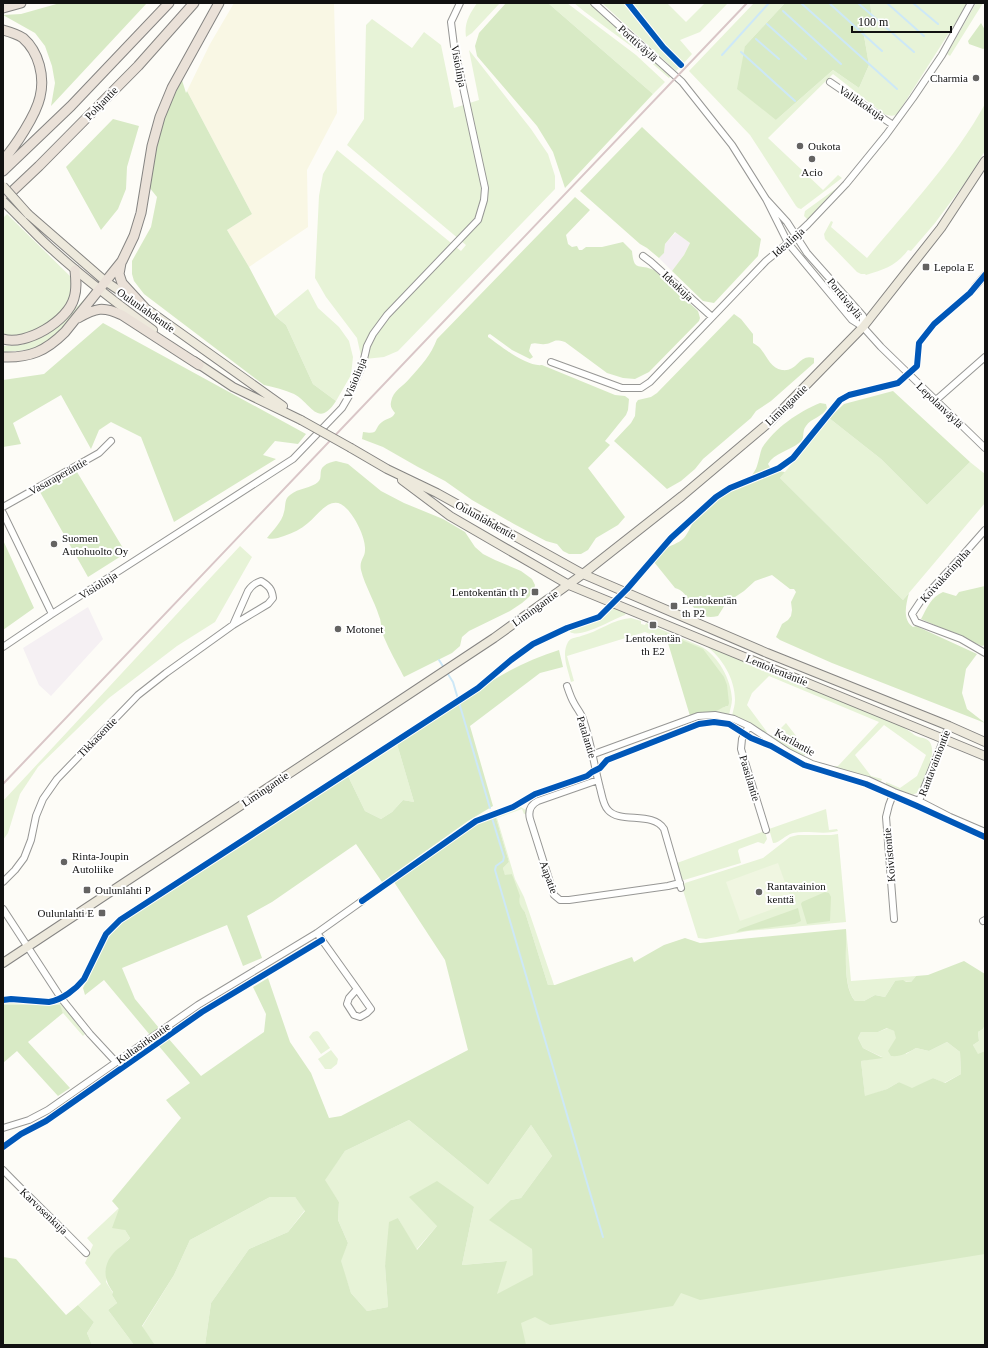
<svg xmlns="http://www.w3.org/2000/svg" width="988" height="1348" viewBox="0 0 988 1348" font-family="Georgia,serif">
<rect width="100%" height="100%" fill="#fdfcf7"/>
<path fill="#f5f0f3" d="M676 232 690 243 684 255 672 271 659 258 664 253 665 244Z
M88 607 103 639 51 696 39 685 23 648Z"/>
<path fill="#f9f7e4" d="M234 3H334L337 113 307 170 308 227 249 267 227 230 252 214 187 91 210 44Z"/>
<path fill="#e7f3d7" d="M477 3H500L472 33 466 37C464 23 469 15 477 3Z
M548 3H567L636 55 665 82 653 94Z
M574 3H591L671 76 669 78 639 52 585 12Z
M602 3H625L662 49 680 67 676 71Z
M631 3H667L686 22 705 3H728L700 32 680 40 692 54 683 64 665 46Z
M754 3H785L745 46 776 120 833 70 859 88 869 65 863 30 872 18 870 3H968L898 113C894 117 890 116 884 114L833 74 768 138 823 190 838 175 842 178 801 209 798 208 796 206 750 135 689 71Z
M976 3H983L950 56 947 54Z
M372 19 412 48 424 32 441 45 454 108 479 100 469 50 531 129 548 154 555 176V189L398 351 384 357 365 359 361 356 357 338 326 297 315 278 319 196 323 174 337 150 461 251 466 245 347 145 364 119 366 25Z
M985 104V151L967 180 935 223 911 251 908 250C896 266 885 269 866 275L865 274H861L857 272 825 239 824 234 831 221 833 222 831 227 867 258C907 210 955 159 985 104Z
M841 185 808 220 804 216 805 211Z
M7 214 73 279 72 295 65 307 49 323 26 334 5 336H3V218Z
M308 289 318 308 339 327 349 341 353 357 351 375 336 401 313 384 286 325 275 316Z
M89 295C79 310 55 338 39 346 28 351 15 351 3 352V346L22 345 48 334Z
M829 418 881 459 927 505 970 462 985 474V503L903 600 780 478Z
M240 546 252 557 215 622 177 646 109 698 38 767 20 794 8 833 3 840V801Z
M613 605 627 611 625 615C613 619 581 639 570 632L571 629 597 619Z
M631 618 641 621V624L645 625 646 623 700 646C718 655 731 679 732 699 732 704 730 710 729 715L713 712 721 708 728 706 665 634 669 642 645 632 567 656 574 681 571 682C568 670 561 654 568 642 571 637 576 638 581 636 598 632 613 619 631 618Z
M705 645 892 720 912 733C917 739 924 736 929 741 938 751 925 777 921 789L917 793 912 795 886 785V782L900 788 917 776 926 755 884 725 855 755 871 776 882 779 881 781 835 768 834 766H838L879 722 769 676 752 693 747 705 767 732 766 733 732 716C733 711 735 705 735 700 735 679 722 657 705 645Z
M786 723 808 751 804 756 790 750 770 737 771 735 773 736Z
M397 744 414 802 403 800 392 812 381 819 365 811 348 776Z
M519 806 526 810 527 813 524 814 522 809 497 818 515 879 524 897 554 985H548L525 912 520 906 512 874 505 876 503 868 509 862 496 818 493 816Z
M826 809 829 830 837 829 838 831C823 835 807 830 793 833 785 835 780 843 773 843L769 829Z
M765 831 767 839 764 844 758 842 739 849 738 851 741 863 684 880 681 879 677 863Z
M838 834 846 922 748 931 706 939 698 938 682 887 685 883 763 858 790 837 798 835H831Z
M846 929 851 981 916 976 911 982 895 981 885 997 875 995 864 1001H855C842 985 847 949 846 929Z
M11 1000 49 1003 59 1001 85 1034 83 1036 63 1013 59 1005H3V1002Z
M985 1025V1051L978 1055 973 1045 979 1041 978 1032 983 1029Z
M888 1028 894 1031 906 1054 916 1048 929 1051 947 1042 960 1052 961 1074 944 1083 933 1078 912 1089 899 1082 887 1089 865 1097 861 1061 882 1057 863 1048 858 1038 861 1032H878Z
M317 1031 319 1032 330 1048 321 1054 309 1037 313 1032Z
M331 1050 338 1059 337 1064 331 1069H325L318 1059Z
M409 1120 488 1185 531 1125 552 1156 521 1198 511 1200 532 1249 533 1259 985 1196V1345H351L506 1261 462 1265 474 1207 437 1226 416 1250 398 1218 385 1266 388 1307 367 1311 351 1293 340 1261 348 1243 338 1220 339 1202 324 1180 345 1151Z
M270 1197H295L305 1210 288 1232 249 1249 211 1303 205 1345H155L142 1327 174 1275 190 1240Z
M119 1208 125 1230 130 1238 111 1256 106 1282 113 1293 112 1295 117 1303 108 1310 134 1345H92L87 1333 94 1322 78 1305 101 1284 85 1263 93 1245 87 1238Z"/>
<path fill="#d8eac5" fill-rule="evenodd" d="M60 3H147L51 106 55 83 52 66 45 46 35 33 3 15 21 14Z
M506 3H548L653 94 565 188 553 152 537 126 477 56 475 46 479 33Z
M785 3H870L872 18 863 30 869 65 859 88 833 70 776 120 737 89 745 46Z
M981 23 985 30V48L983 49 969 44 968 41Z
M181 77 186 93 187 91 252 214 227 230 249 267 275 316 286 325 313 384 336 401C318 429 311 403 294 394 285 390 274 387 264 385L144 294 134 281 132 274V261L151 227 157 197 149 187 159 129Z
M113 119 139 126 127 167 126 189 118 209 101 230 66 167Z
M642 127 761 239 758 256 714 303 703 301 672 271 684 255 690 243 675 232 665 244 664 253 659 258 647 248 640 244 580 191Z
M575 197 590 210 566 235 568 244 572 247 577 246 579 250H582L586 247H602L623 242 632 251C634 273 639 263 654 270L698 311 700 318 699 321 649 372 635 379 623 378 607 373 565 342C552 338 555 343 545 344 540 345 536 342 531 344L529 351 533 357 530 359 512 350 490 334 488 335V337C501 346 526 367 542 365L615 395 625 396 629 399 628 410 626 415 605 441 610 445 588 468 625 517 618 525 596 538 588 550 581 554H569L563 551 557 544 546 541 514 524 472 500 445 481 418 467 383 447 362 439 363 432C380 435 373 429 382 422 387 418 392 419 395 413 392 409 390 407 391 402 393 390 404 386 410 378 421 366 431 355 437 339Z
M734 314 741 319 753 334V343C755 344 758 346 760 348 767 356 770 368 782 370 798 372 799 353 814 358V363L771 401 756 411 751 418 703 459 695 469 681 481 667 489 614 441 631 423 635 416 636 403 638 400 651 397 657 393Z
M103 323 306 434 298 444 275 441 263 455 276 459 174 522 141 437 111 422 99 430 91 449 61 395 13 423 21 444 3 447V380L44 374Z
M893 391 970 462 927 505 881 459 829 418 844 404Z
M820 403 826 404 827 408C823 417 811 418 806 426 801 432 806 439 799 443 789 451 774 453 768 464L771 469 751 477C753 473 756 470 757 466 759 460 760 453 762 448 775 428 798 412 820 403Z
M336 461 348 464 381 491 404 503 443 519 465 532 475 547 483 554 495 560 521 571 532 579 535 585 534 590 529 597 522 603 510 611 469 631 462 637 460 646 452 653 404 677C398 665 385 643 382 631 381 626 381 620 379 616 374 600 365 586 361 570 359 560 365 558 365 550 366 538 355 517 347 509 332 492 319 514 308 523 301 529 293 533 284 536 278 538 273 540 267 538 273 530 282 522 284 512 286 506 284 499 290 495 298 488 312 488 318 482 323 478 318 470 324 466 327 463 332 462 336 461Z
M777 471 785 472 780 478 903 600 909 593C906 604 902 620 913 627L916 626 977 654 966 669 962 693 967 709 985 723 832 663 780 640 776 637 777 635 782 624 788 620 791 616 792 610 791 602 796 592 794 589H790L772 575 755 581 744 591 726 603 718 616C690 623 693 592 675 588L654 562C657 559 660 554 664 550 670 545 678 544 684 538 689 532 691 525 695 519 716 494 748 483 777 471Z
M77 472 126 553 88 577 40 492Z
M3 540 34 608 3 630Z
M985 586V645L982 646 921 619C927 608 931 597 943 592L956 596 959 592Z
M665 633 703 649 724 677 727 685 729 703 728 706C722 707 718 711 713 712 705 714 698 714 690 716Z
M559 650 563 667 540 673 470 726 493 806 468 821 382 882 356 844 272 902 247 916 262 958 243 966 227 925 122 968 135 999 159 1028 150 1035 104 980 85 995 83 988 109 934 122 922 348 776 365 811 381 819 392 812 403 800 414 802 397 744C448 710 500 668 559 650Z
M493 816 496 818 509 862 503 868 505 875 512 874 520 896C518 903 521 907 525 912L548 985H555L632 957 634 962 664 945 685 938 700 943 846 929C847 949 842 986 855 1001H864L875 995 885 997 895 981 903 980 906 982H911L916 976 928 975 964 961 985 974V1025L983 1029 978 1032 979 1041 973 1045 978 1054 985 1051V1254L700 1300 681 1293 673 1306 550 1325 535 1317 521 1323 526 1345H205L211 1303 249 1249 288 1232 305 1211 295 1197H270L190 1240 174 1275 142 1326 155 1345H134L108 1310 117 1303 112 1295 113 1292C105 1281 102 1269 111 1256 116 1249 125 1244 130 1238L125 1230 112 1228 119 1209 112 1201 181 1118 166 1100 190 1083 158 1045 168 1038 201 1076 264 1032 266 1014 253 987 268 978 290 1042 311 1073 329 1118 341 1116 468 1050 445 960 394 882 477 822ZM887 1028 894 1031 896 1038 888 1051 891 1056C901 1057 907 1053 916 1048L929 1051 947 1042 960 1052 961 1074 945 1083 933 1078 912 1088 899 1082 887 1089 865 1096 861 1061 883 1058 863 1048 858 1038 861 1032H878ZM409 1120 488 1185 531 1125 552 1156 521 1198 511 1200 489 1220 532 1249 533 1275 497 1294 507 1261 462 1265 474 1207 437 1181 409 1197 437 1226 417 1250 398 1218 389 1222 385 1266 388 1307 367 1311 351 1293 341 1261 348 1243 338 1220 339 1202 325 1180 345 1151Z
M825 892 829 893 831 897 830 921 807 924 801 904 802 902Z
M798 908 801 921 795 924 736 932 740 929Z
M3 1005H60L63 1013 28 1042 70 1088 58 1096 17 1051 3 1063Z
M3 1257 16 1259 66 1315 78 1305 94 1322 87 1333 92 1345H5L3 1342Z"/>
<path fill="#f0f6e1" d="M778 863 792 902 740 921 726 882Z"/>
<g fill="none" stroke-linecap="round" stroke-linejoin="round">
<path stroke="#cde8f7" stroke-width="2" d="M801 3 897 89
M829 3 882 51
M858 3 914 52
M887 3 924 36
M913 3 938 24
M783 11 841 64
M767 24 806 59
M756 39 779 59
M741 52 795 101
M722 55 769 3
M439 660 444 668
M446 671 453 682 490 808
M492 818 504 857 503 861 496 866 495 870 603 1237"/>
<g stroke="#979795" stroke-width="8">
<path id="minor" d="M594 3 682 82 732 145 766 199
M830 82 893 125
M643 256 651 262 712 317
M975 287 985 275
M863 327V316L807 253 787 222 766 199 788 243 852 320 863 327 881 347 985 448
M551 362 622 388H641L650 382 766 261 788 243 808 224 846 184 886 135 913 98 942 55 971 3
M935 401 985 357
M3 507 99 453 111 441
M3 513 52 614
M985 530 962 556 920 602 912 614 916 622 961 639 985 653
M3 647 52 614 293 459 342 408 349 396 360 371 364 359 367 346 373 334 387 315 478 220 484 200 485 188 454 46 451 22 460 3
M567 686C569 692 571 698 574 703 577 709 581 713 583 719 591 742 594 765 600 788 602 795 603 805 608 810 620 824 653 811 664 829L681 888
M749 726 742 739 741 749 766 830
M594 754 698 716 715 715 734 719 749 726 788 752 812 764 868 780 894 792 919 801 950 817 985 832
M598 780 538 801C530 805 528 811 530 819L554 895 560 900H569L668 886 680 883
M919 801 949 726
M3 882 15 870 24 858 31 840 36 816 43 799 57 779 138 695 166 673 233 625 268 604 273 598C272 589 269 586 261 581 255 583 252 585 248 591L233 625
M3 909 61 998 90 1034 116 1062
M894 919 886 817 889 805 894 792
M983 921 985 920
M317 933 357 989 349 998 347 1004 354 1015 360 1017 367 1013 371 1009 357 989
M3 1128 29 1120 48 1110 198 1005 317 933 362 901
M3 1170C30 1198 59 1225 86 1253"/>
</g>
<g stroke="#858482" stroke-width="10">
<path id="major" d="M28 214 105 281 144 307 283 406
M22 220C33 231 43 242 55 252 86 280 119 305 153 330
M194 361 233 387 301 420
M351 448 387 469 437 493 583 574 767 653 949 726 985 742
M402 480 450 516 569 585 985 756
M3 963 494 638 583 574 682 496 772 420 863 327 941 228 985 161"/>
</g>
<g stroke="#858482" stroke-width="11">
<path id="highway" d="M3 8 21 3
M3 30C10 32 17 34 23 38 39 52 45 77 40 97 36 115 15 147 3 160
M3 171 71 106 169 3
M3 200 39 166 138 66 194 3
M121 263 119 274 122 283 144 307
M78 318C96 308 103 306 122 315L199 365
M3 339C26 346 68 321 74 298 77 289 76 280 75 270
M3 357C30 358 46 351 65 332L122 261 134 236 141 213 152 146 160 117 172 88 219 3"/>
</g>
<use href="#minor" stroke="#fffffe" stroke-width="6"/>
<use href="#major" stroke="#ede9dc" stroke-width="8"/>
<use href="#highway" stroke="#eae1d8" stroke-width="9"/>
<path stroke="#d9c6c7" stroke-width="2" d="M3 784 747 3"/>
<g stroke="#858482" stroke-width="10" stroke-linecap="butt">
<path id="major-bridge" d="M3 186 28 214
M3 201 22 220
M301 420 351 448"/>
</g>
<use href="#major-bridge" stroke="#ede9dc" stroke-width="8"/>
<g stroke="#fff" stroke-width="8">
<path id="cycleway" d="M628 3 663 47 681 65
M362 901 476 821 513 807 535 794 587 776 592 772 600 768 607 760 699 724 714 722 729 724 751 738 771 746 804 765 866 784 917 806 985 837
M3 1000 11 999 49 1002C62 1000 76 989 84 979L106 934 120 920 478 688 511 660 533 644 567 628 599 617 627 589 671 538 716 497 730 488 779 468 793 458 840 400 849 395 898 383 917 366 919 343 934 324 970 293 985 275
M3 1147 21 1134 46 1121 202 1012 322 940"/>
</g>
<use href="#cycleway" stroke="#0057b8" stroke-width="6"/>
</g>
<g fill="#646362" stroke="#fff" stroke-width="1.5">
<circle cx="976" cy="78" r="4"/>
<circle cx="800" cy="146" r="4"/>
<circle cx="812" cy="159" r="4"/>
<rect x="922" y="263" width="8" height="8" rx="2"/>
<circle cx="54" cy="544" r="4"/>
<rect x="531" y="588" width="8" height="8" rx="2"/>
<rect x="670" y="602" width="8" height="8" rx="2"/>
<rect x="649" y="621" width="8" height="8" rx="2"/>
<circle cx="338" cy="629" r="4"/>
<circle cx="64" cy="862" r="4"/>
<rect x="83" y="886" width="8" height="8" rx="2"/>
<circle cx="759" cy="892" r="4"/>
<rect x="98" y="909" width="8" height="8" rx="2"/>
</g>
<g text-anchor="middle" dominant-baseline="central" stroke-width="4" stroke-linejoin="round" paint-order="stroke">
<g font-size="11" fill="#111" stroke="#fff">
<text transform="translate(638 43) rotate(42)">Porttiväylä</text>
<text transform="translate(459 66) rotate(79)">Visiolinja</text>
<text transform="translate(101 103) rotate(-46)">Pohjantie</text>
<text transform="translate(862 103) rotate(34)">Valikkokuja</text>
<text transform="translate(788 242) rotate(-41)">Idealinja</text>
<text transform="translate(678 286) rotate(43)">Ideakuja</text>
<text transform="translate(845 298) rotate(51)">Porttiväylä</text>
<text transform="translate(146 310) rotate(35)">Oulunlahdentie</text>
<text transform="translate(355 378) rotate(-68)">Visiolinja</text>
<text transform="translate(786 405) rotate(-44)">Limingantie</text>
<text transform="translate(940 405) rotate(44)">Lepolanväylä</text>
<text transform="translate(58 476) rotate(-29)">Vasaraperäntie</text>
<text transform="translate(486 520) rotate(29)">Oulunlahdentie</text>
<text transform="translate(945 575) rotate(-48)">Koivukarinpiha</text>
<text transform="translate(98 585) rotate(-32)">Visiolinja</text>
<text transform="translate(535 608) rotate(-36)">Limingantie</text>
<text transform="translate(777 670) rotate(22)">Lentokentäntie</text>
<text transform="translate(97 737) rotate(-46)">Tikkasentie</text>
<text transform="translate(587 737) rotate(73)">Patalantie</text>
<text transform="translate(795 742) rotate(29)">Karilantie</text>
<text transform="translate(934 763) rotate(-69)">Rantavainiontie</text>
<text transform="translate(750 778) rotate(73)">Paasilantie</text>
<text transform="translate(265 789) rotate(-34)">Limingantie</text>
<text transform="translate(889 855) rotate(-95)">Koivistontie</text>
<text transform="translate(549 877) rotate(70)">Aapatie</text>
<text transform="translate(143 1043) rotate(-35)">Kultasirkuntie</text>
<text transform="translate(44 1211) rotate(44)">Karvosenkuja</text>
</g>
<g font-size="11" fill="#111" stroke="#fff" text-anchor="start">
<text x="968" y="78" text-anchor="end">Charmia</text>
<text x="808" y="146">Oukota</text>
<text x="812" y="172" text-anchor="middle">Acio</text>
<text x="934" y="267">Lepola E</text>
<text x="62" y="538">Suomen<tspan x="62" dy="13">Autohuolto Oy</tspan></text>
<text x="527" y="592" text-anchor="end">Lentokentän th P</text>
<text x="682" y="600">Lentokentän<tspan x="682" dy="13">th P2</tspan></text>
<text x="346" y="629">Motonet</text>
<text x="653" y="638" text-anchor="middle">Lentokentän<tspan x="653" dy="13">th E2</tspan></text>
<text x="72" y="856">Rinta-Joupin<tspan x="72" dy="13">Autoliike</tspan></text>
<text x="767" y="886">Rantavainion<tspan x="767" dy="13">kenttä</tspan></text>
<text x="95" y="890">Oulunlahti P</text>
<text x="94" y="913" text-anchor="end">Oulunlahti E</text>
</g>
</g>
<rect width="988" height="1348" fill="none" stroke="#111111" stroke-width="8"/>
<path d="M852 26v6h99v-6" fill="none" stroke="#111111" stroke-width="2"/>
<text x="858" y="26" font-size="12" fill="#111111" stroke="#ffffff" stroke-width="3" paint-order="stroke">100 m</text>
</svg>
